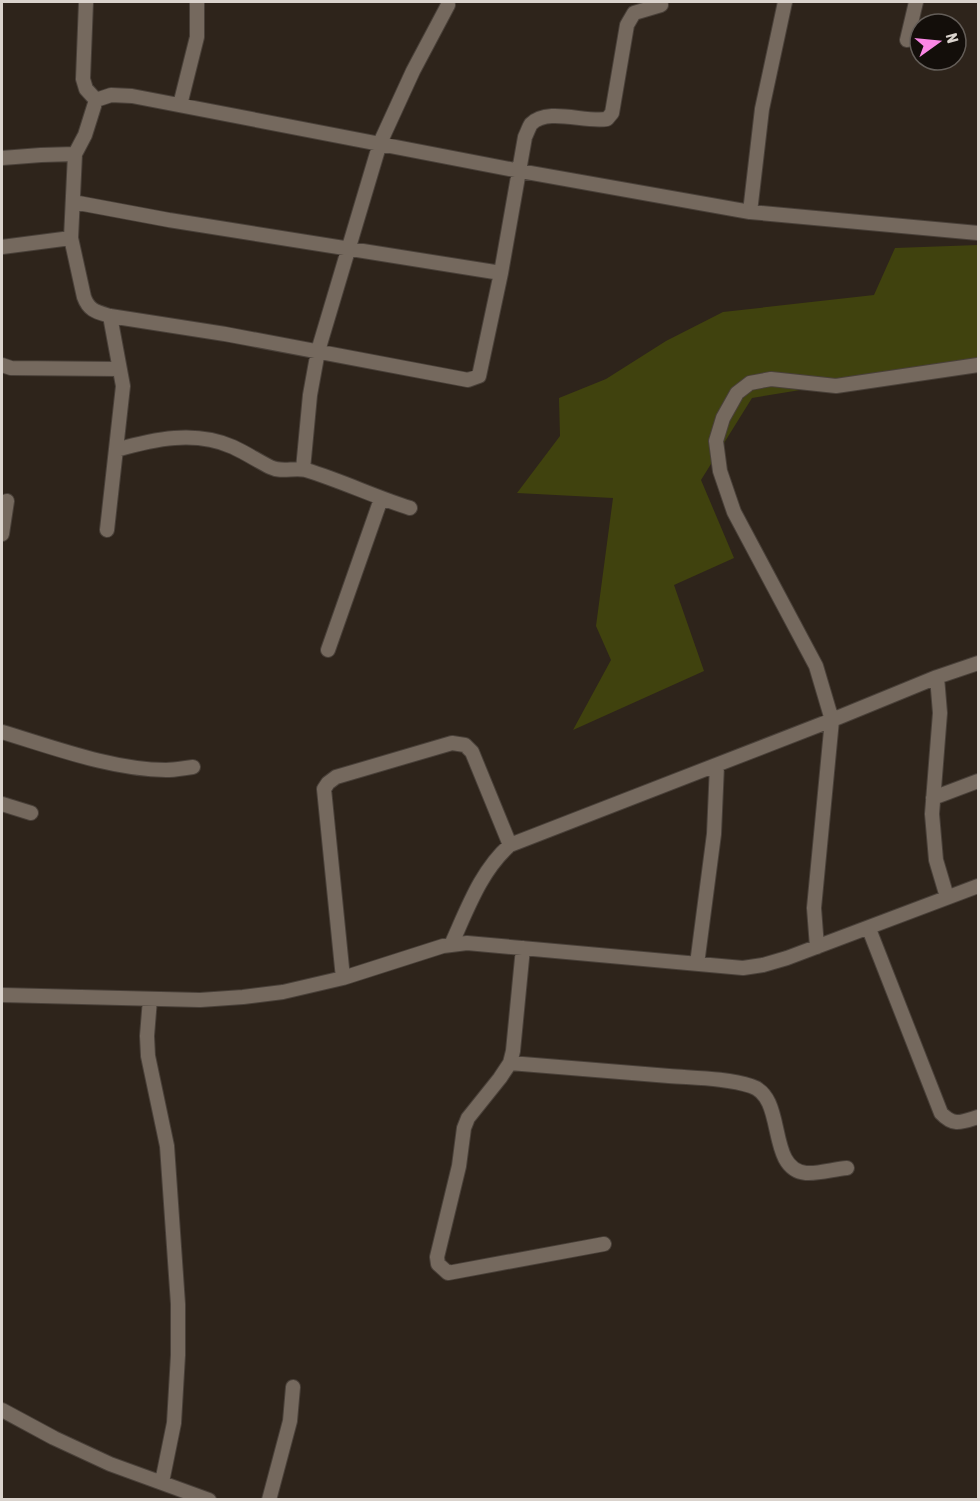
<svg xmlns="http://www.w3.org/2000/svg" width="980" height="1501" viewBox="0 0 980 1501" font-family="'Asap Condensed',sans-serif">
<rect width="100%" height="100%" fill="#2e241b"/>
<path fill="#40420e" d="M978 245V361L752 398 701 480 734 558 674 585 704 671 573 730 611 660 596 626 613 498 517 493 560 436 559 398 606 379 666 341 723 312 874 295 895 248Z"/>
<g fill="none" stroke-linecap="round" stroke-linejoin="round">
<g stroke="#494039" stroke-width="16">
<path id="street" d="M86 2 83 79 86 89 96 100
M907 40 916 2
M180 105 197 37V2
M75 154 71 238 84 297C89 311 97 312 110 316L225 334 468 380 479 376 501 273 525 137C527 133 529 127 531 124 548 107 585 123 607 119L612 113 627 25 634 13 661 5
M2 158 41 155 75 154 85 135 96 100 111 95 132 96 520 171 750 212 978 233
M73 202 169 220 501 273
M750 212 762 109 785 2
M2 247 71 238
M2 365 11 368 119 369
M978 365 836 386 771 379 750 383 737 393 723 418 716 441 720 471 734 512 816 666 832 720 937 677 978 663
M116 450C154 439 195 430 233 447 246 453 258 461 270 467 282 473 294 467 306 470 342 481 375 497 410 508
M303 469 310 395 318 351 380 143 413 71 448 5
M107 530 123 386 110 316
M2 534 7 501
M328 650 381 499
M937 677 940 713 932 814 936 860 947 897
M2 732C52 747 113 770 166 770 175 770 184 768 193 767
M933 798 978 781
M2 804 31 813
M869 929 941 1113C954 1127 962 1122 978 1117
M451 945C467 910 481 870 510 845L832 720 814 908 817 947
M523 948 513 1051 510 1063 500 1078 468 1118 464 1128 459 1166 437 1257 438 1264 448 1273 604 1244
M697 964 714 834 717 765
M343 978 324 789 328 783 336 777 452 743 465 745 472 752 510 845
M2 995 200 1000 243 997 283 992 343 978 443 946 467 943 743 968 763 965 787 958 978 886
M150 999 147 1036 148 1056 167 1146 178 1304V1355L174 1423 162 1482
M510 1063C563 1067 616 1072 669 1076 695 1078 727 1078 751 1086 787 1097 766 1169 806 1173 819 1174 834 1169 847 1168
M2 1410 54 1438 110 1464 209 1500
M269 1500 290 1421 293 1387"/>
</g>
<use href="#street" stroke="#75695e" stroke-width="14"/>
</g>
<rect width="980" height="1501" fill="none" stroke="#dad3cd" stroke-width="6"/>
<g transform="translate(938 42) rotate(75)"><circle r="28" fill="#130e0a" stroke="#635d58" stroke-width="1.5"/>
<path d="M0-4.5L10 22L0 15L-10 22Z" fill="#fb87e6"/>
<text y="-9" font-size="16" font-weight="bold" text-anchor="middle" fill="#dad3cd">N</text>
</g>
</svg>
